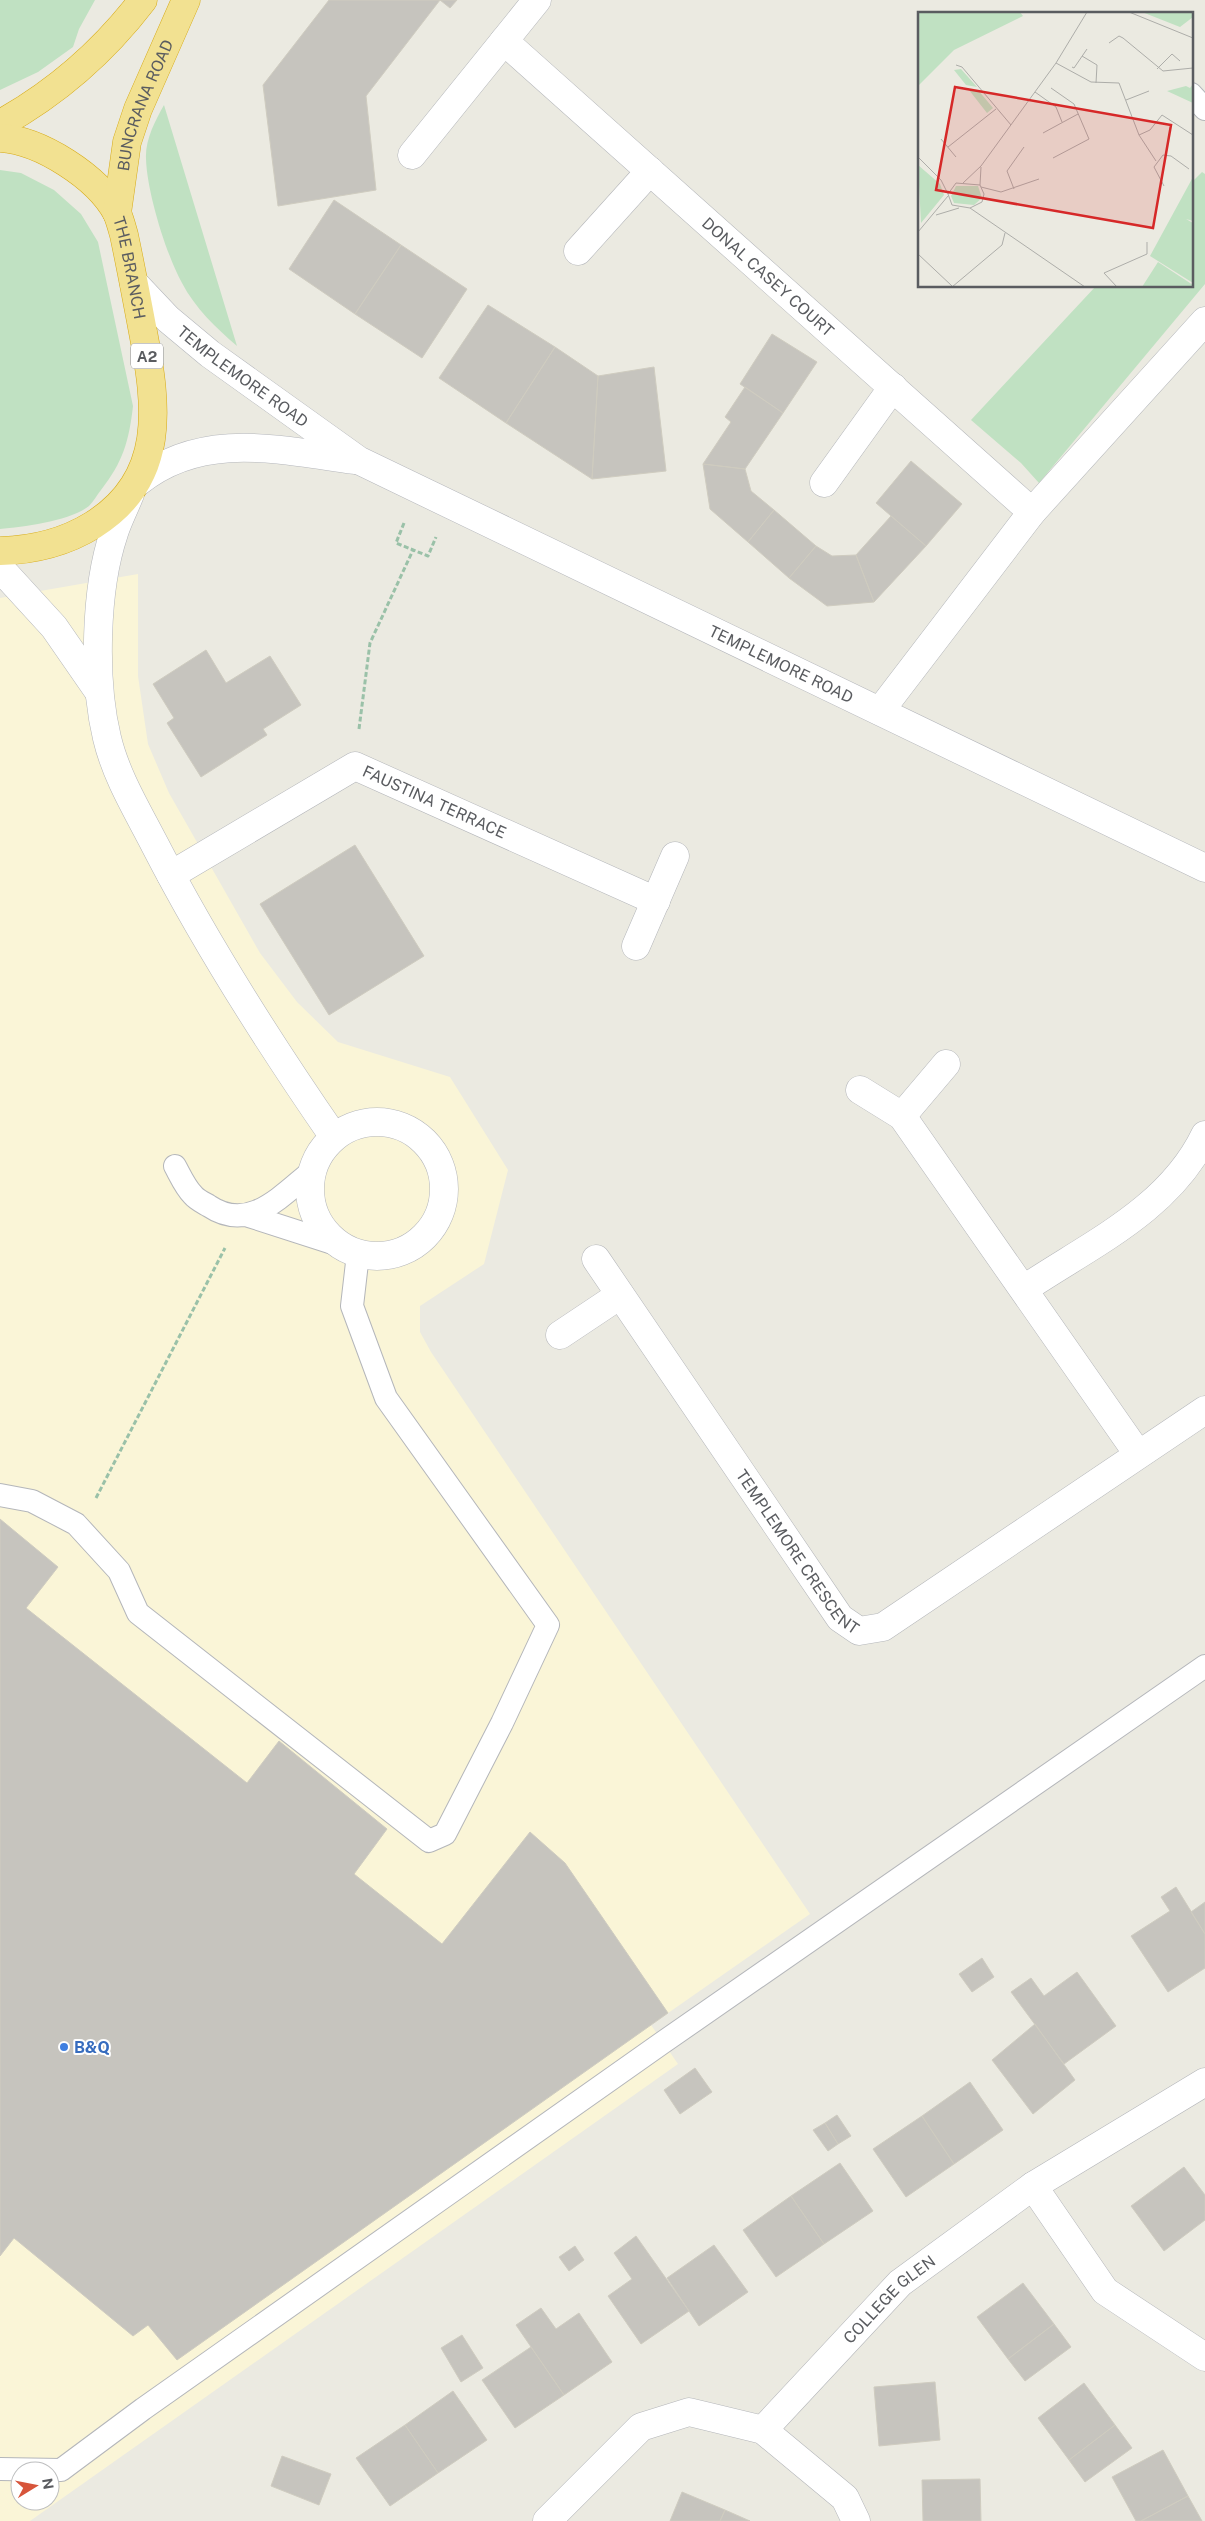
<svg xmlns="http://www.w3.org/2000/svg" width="1205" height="2521" viewBox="0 0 1205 2521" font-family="'Public Sans',sans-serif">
<rect width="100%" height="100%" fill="#ebeae1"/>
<path fill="#faf5d7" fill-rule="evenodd" d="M138 574V676L148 744 169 793 260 953 297 1002 338 1042 450 1077 508 1170 484 1264 420 1306V1332L431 1352 810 1914 651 2025 678 2064 30 2521H0V598ZM20 2471H50V2501H20Z"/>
<path fill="#c0e1c2" d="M0 0H95L79 29 73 47 38 72 0 90Z
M164 105 237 346C216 328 195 308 182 283 166 254 147 192 146 159 145 140 155 121 164 105Z
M0 170 21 173 54 190 81 214 98 242 133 406C129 441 123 462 101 490 97 495 93 502 89 506 70 521 24 527 0 529Z
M1202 172 1205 174V284L1039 483 1021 463 971 420 1096 286H1191V183Z"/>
<path fill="#c6c4be" stroke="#cfccc0" d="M329 0H440L366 96 376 190 278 206 263 85Z
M440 0H457L450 8Z
M334 200 401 245 355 314 289 269Z
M401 245 467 289 422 358 355 314Z
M488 305 555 347 506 423 439 378Z
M772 334 817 362 783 413 740 384Z
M555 347 598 376 592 479 506 423Z
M654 367 666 471 592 479 598 376Z
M745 387 783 413 745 469 703 464 731 422 725 417Z
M911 461 962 504 926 546 876 503Z
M703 464 745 469 751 491 774 510 748 542 710 509Z
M774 510 816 546 789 578 748 542Z
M891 516 926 546 874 602 856 555Z
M816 546 832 556 856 555 874 602 827 606 789 578Z
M206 650 226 683 270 656 301 705 263 729 267 735 201 777 167 723 174 718 153 684Z
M355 845 424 956 329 1015 260 904Z
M0 1519 58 1567 26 1608 247 1783 279 1741 387 1829 354 1874 442 1944 530 1832 565 1863 668 2013 177 2360 148 2325 133 2336 14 2238 0 2256Z
M1176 1887 1205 1934V1968L1168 1992 1131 1936 1170 1911 1161 1897Z
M1205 1902V1934L1191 1912Z
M982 1958 994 1977 972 1992 959 1974Z
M1077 1972 1116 2026 1064 2064 1011 1992 1031 1978 1044 1996Z
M1035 2024 1075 2080 1033 2114 992 2060Z
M695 2068 712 2092 680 2114 664 2090Z
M970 2082 1003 2130 954 2164 922 2116Z
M837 2115 851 2136 838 2144 825 2123Z
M922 2116 954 2164 906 2197 873 2149Z
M825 2123 838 2144 828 2151 813 2130Z
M840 2163 873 2211 824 2244 791 2196Z
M1184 2167 1205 2195V2220L1164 2251 1131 2206Z
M791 2196 824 2244 776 2277 743 2230Z
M636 2236 689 2311 641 2344 608 2296 632 2279 614 2253Z
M714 2245 748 2292 699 2326 667 2278Z
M575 2246 584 2260 569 2271 559 2257Z
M1023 2283 1054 2324 1008 2359 977 2317Z
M541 2308 556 2329 579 2313 612 2362 564 2395 516 2325Z
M1054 2324 1071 2347 1025 2381 1008 2359Z
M462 2335 483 2368 461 2382 441 2348Z
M531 2347 564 2395 515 2428 482 2380Z
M935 2382 940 2440 879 2446 874 2387Z
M1084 2383 1115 2425 1069 2460 1038 2418Z
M453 2391 487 2440 438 2473 405 2425Z
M405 2425 438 2473 390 2506 356 2458Z
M1115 2425 1132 2448 1085 2482 1069 2460Z
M1163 2450 1188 2496 1141 2521H1136L1112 2477Z
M282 2456 331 2474 319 2505 271 2486Z
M980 2479 981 2521H923L922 2480Z
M682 2492 725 2510 720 2521H670Z
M1188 2496 1202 2521H1141Z
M725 2510 750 2521H720Z"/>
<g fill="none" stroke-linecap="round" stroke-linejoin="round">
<g stroke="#b4b6ba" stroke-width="24">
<path id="lane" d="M1191 94 1205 109
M175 1166C180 1175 185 1187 193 1195 197 1200 204 1203 209 1206 249 1233 281 1196 312 1171
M249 1216 339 1245
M0 1495 32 1501 76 1524 119 1571 138 1613 429 1841 445 1834 502 1723 548 1625 386 1398 352 1306 358 1254
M0 2469 61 2470 143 2409 662 2043 1205 1666"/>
</g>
<g stroke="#b4b6ba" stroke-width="29">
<g id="street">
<path id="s1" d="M504 41 1032 512"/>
<path d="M412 155 537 0"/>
<path d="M578 251 650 171"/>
<path d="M824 483 893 387"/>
<path d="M130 494C125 507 118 520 114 533 95 589 93 680 107 738 116 776 137 810 155 845 207 946 269 1043 334 1137"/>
<path d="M0 568 54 627 99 692"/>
<path d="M880 711 1032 512 1205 321"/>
<path id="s2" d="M171 875 355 766 656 901"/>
<path d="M636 946 675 856"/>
<path d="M860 1090 902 1116 1138 1454"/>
<path d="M902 1116 946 1064"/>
<circle cx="377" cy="1189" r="67"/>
<path id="s3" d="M596 1259 840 1618 859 1631 883 1627 1205 1410"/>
<path d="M1024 1289C1089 1245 1169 1210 1205 1135"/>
<path d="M560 1335 620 1295"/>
<path d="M1033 2186 1105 2291 1205 2357"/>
<path id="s4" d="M763 2430 900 2283 1033 2186 1205 2082"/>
<path d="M547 2521 641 2427 689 2412 763 2430 845 2498 856 2521"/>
</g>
</g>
<g stroke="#b5b7bc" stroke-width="29">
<g id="secondary">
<path id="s5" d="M134 283 168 319 210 354 358 460 1205 868"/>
<path d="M138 482C202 430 280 450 354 460"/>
</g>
</g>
<g stroke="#d6aa16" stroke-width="29">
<g id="highway">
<path d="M0 124C56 93 104 51 143 0"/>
<path id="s6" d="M0 138C40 140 98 177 117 213 120 220 122 228 124 235 131 268 137 300 143 332 157 406 167 479 93 525 64 543 34 550 0 551"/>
<path id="s7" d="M117 213 127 142 138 109 186 0"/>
</g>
</g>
<path stroke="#9ac1a8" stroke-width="3" stroke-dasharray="5 2.5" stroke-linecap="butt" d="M404 523 396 543 428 556 436 537
M359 729 370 643 413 550
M96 1498 225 1248"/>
<use href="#lane" stroke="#fff" stroke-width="22"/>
<use href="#street" stroke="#fff" stroke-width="28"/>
<use href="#secondary" stroke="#fff" stroke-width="28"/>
<use href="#highway" stroke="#f2e191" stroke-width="28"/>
</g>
<circle fill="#3f7fe0" stroke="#fff" stroke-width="2" cx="64" cy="2047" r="5"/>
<g text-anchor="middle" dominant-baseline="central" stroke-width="4" stroke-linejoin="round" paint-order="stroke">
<rect fill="#fff" stroke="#8c8d90" stroke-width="1" x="131" y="343.5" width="32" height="25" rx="4"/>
<g font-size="15" font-weight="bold" fill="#5a5c60">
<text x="147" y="356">A2</text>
</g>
<g font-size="16" fill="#5a5c60" stroke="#fff">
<text stroke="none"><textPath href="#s7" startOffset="112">BUNCRANA ROAD</textPath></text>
<text stroke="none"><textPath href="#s6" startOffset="200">THE BRANCH</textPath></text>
<text stroke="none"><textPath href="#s1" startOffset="354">DONAL CASEY COURT</textPath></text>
<text stroke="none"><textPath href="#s5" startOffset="144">TEMPLEMORE ROAD</textPath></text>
<text stroke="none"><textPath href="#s5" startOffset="756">TEMPLEMORE ROAD</textPath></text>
<text stroke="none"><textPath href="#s2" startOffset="301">FAUSTINA TERRACE</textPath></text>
<text stroke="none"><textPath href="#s3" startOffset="356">TEMPLEMORE CRESCENT</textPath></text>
<text stroke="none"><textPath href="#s4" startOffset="182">COLLEGE GLEN</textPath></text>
</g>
<g font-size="16" font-weight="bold" fill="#366cbe" stroke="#fff" text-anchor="start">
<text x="74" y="2047">B&amp;Q</text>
</g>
</g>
<g transform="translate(918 12)">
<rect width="275" height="275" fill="#ebeae1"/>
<path d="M0 0H102L105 4 36 38 0 74ZM224 0H275V5L262 15ZM43 57 59 75 48 73 36 58ZM275 72V91L249 79 268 74 272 76ZM51 78H60L75 96 69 101ZM0 153 22 172 26 183 3 211ZM275 165V209L268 207 275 211V271L232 244ZM38 174H60L64 186 56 193 36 191 33 184ZM240 250 275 273V275H224Z" fill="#c0e1c2"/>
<path fill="none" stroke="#adada9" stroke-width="1" d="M211 0 275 26M191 31 201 24 205 26 245 59 275 56M164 44 179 53 178 71M138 51 173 70 201 71 221 123 238 149M38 53 44 55 93 113M154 55 156 56 169 37M239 57 254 42 262 49M133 76 156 92 171 127 135 146M117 80 138 95 144 110M208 88 231 79M125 121 160 102M221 123 232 118 244 103 275 123M23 127 38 145M30 135 78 97M0 145 23 168 30 182M38 171 62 173 66 182 64 190 52 196 34 193 30 182ZM45 171 63 154 138 51 169 0M62 173 63 155M246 174 236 155 245 143 253 144 271 157M63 175 83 180 121 167M96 177 89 159 106 135M52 196 167 275M18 203 41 196M0 220 30 184M0 242 34 274M34 275 84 233 87 221M199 275 186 261 229 242V230"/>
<path fill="#d62828" fill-opacity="0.15" stroke="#d62828" stroke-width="2.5" d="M37 75 253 113 235 216 18 178Z"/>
<rect width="275" height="275" fill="none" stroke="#5a5c60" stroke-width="2.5"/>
</g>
<g transform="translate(35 2486) rotate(80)"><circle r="24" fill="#ffffff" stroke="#bdbebf"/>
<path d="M0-4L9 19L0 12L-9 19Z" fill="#d7553b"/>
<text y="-8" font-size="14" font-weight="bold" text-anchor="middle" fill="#5a5c60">N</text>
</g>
</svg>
